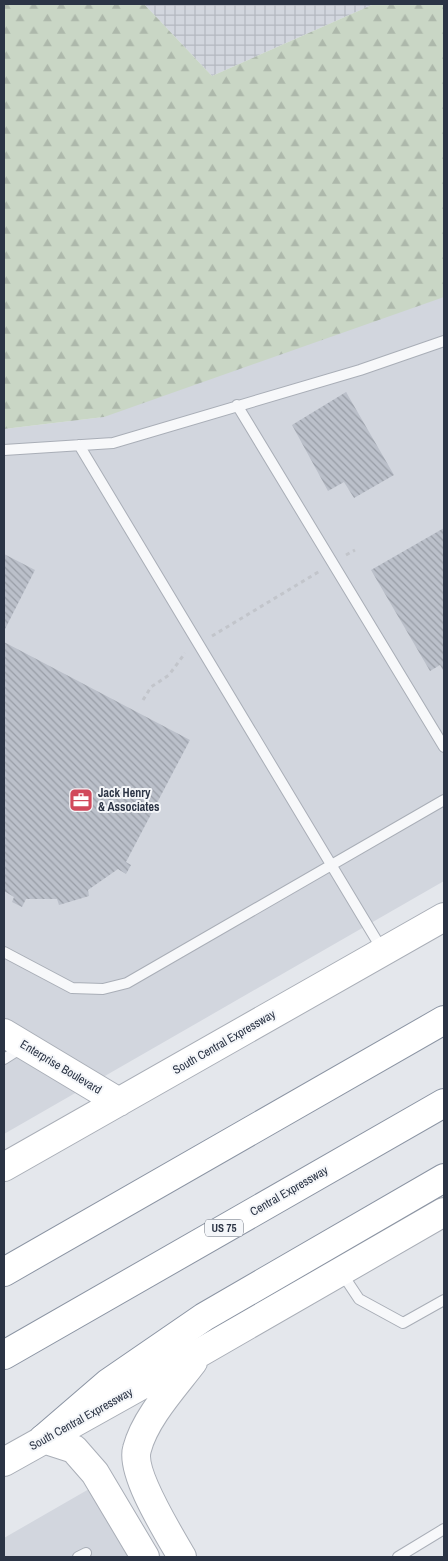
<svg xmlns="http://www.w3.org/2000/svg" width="448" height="1561" viewBox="0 0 448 1561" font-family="'Archivo Narrow',sans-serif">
<defs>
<pattern id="industrial-grid" width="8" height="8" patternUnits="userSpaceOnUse" patternTransform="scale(1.25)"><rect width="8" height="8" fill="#d2d6de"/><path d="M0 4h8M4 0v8" fill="none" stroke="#b4b8c0"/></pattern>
<pattern id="forest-firs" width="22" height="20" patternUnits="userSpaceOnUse" patternTransform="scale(1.25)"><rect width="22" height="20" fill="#c9d6c5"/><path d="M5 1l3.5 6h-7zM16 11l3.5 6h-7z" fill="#adb8ab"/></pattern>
<pattern id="building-back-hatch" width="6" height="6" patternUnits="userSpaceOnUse" patternTransform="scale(1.25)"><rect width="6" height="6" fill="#bbc0ca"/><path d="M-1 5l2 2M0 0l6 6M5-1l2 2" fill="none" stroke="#989da6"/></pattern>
</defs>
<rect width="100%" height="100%" fill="#e4e7ec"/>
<path fill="#d2d6de" d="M444 125V881L4 1134V429L104 417Z
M96 1485 137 1557H4V1538Z"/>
<path fill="url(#industrial-grid)" d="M144 4H374L212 76Z"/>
<path fill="url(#forest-firs)" d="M4 4H144L212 76 374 4H444V297L104 417 4 429Z"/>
<path fill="url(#building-back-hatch)" d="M346 392 394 475 354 498 344 482 328 491 292 425Z
M444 528V672L440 665 430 671 371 570Z
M4 554 35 570 4 631Z
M4 642 190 740 126 862 131 865 126 874 118 869 88 890 89 896 59 905 57 899H26L22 907 12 902 14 897 4 891Z"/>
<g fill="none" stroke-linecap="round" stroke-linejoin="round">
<g stroke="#a9aeb7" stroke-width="12">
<path id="lane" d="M237 405 444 747
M79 445 383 951
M4 450 113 443 360 370 444 341
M4 952 72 988 103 989 127 983 444 800
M4 1059 23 1047
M341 1272 359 1299 403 1323 444 1300
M78 1557 86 1553
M398 1557 444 1529"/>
</g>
<g stroke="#a9aeb7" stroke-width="30">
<path id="secondary" d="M4 1033 119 1102
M4 1167 444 917
M43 1439 74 1449 95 1473 145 1557
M4 1462 201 1352 444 1212
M182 1557C169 1534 130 1473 137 1449 145 1418 174 1387 193 1362"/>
</g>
<g stroke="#8b94a3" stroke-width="30">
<path id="highway" d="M4 1272 444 1020
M4 1355 444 1103
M43 1439 108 1383 204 1317 444 1178"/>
</g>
<path stroke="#c2c5cb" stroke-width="3" stroke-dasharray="4 4" stroke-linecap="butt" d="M346 555 355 550
M212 636 320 571
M143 700 151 687 169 675 185 653"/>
<use href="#lane" stroke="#f7f8fa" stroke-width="10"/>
<use href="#secondary" stroke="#fff" stroke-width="28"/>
<use href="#highway" stroke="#fff" stroke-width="28"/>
</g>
<defs>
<g id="office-square" transform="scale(1.25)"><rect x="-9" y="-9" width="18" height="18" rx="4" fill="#d1495b" stroke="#f4f6f9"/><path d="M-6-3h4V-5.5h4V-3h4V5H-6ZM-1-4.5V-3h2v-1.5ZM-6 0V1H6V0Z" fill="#fff"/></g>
</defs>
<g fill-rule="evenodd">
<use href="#office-square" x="81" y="800"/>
</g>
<g text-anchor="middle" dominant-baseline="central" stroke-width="4" stroke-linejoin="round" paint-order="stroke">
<rect fill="#f4f6f9" stroke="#676e7b" stroke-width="1" x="205" y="1219.5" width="38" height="17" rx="4"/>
<g font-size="11" font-weight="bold" fill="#2b3445">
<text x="224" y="1228">US 75</text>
</g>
<g font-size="12" font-weight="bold" fill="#2b3445" stroke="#f4f6f9" text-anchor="start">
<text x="98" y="793">Jack Henry<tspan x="98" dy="14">&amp; Associates</tspan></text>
</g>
<g font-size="12" fill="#2b3445" stroke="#f4f6f9">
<text transform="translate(224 1042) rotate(-30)">South Central Expressway</text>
<text transform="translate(61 1067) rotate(31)">Enterprise Boulevard</text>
<text transform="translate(289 1191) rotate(-30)">Central Expressway</text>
<text transform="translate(81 1419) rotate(-29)">South Central Expressway</text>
</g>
</g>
<rect width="448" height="1561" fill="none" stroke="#2b3445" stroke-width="10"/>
</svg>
